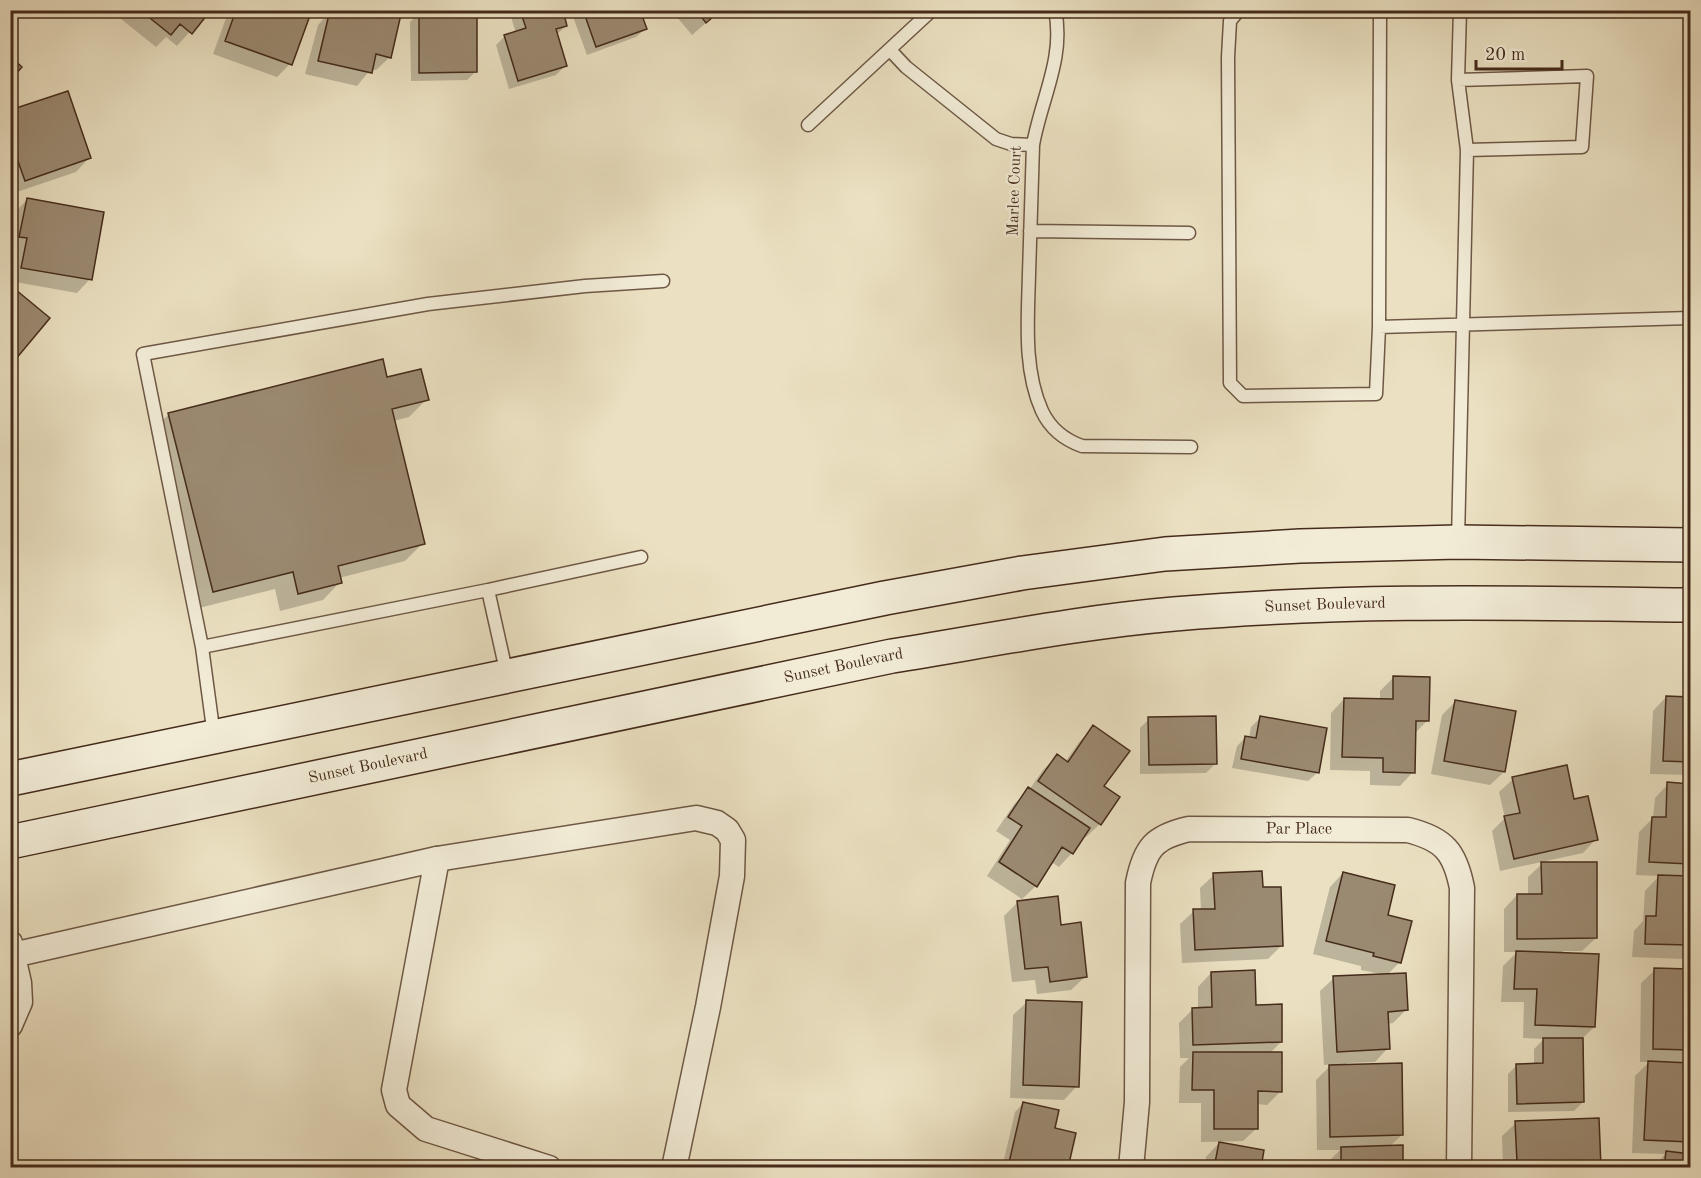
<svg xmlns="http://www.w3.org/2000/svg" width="1701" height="1178" viewBox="0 0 1701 1178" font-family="'Old Standard TT',serif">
<rect width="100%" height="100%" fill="#ebe1c2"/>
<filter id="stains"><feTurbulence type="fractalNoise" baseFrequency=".00333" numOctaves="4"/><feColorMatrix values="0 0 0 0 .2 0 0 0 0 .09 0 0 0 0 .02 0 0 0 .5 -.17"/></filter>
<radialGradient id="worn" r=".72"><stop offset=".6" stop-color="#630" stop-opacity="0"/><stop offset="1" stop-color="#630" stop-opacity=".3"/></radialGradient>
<path fill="#0003" d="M127 10H209L177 46 166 37 156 47 121 19Z
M229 10H310L290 64 277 77 213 54Z
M349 10H401L390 57 376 70 371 69 357 86 305 74 318 25 331 11 345 15Z
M517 10H561L566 26 556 35 565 66 556 75 509 89 496 45 505 36 516 33 511 17Z
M576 10H640L639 11 645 29 636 37 587 55 572 14Z
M671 10H721L692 35Z
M419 13 476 71 467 80 411 81 410 22Z
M10 112 89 158 76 172 11 194Z
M27 200 90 279 77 293 10 281 14 252 10 251V230L14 213Z
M386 379 427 399 409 417 393 421 423 543 405 561 339 578 340 582 323 600 280 611 275 589 195 609 151 432 169 414Z
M1394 677 1427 721 1414 734 1413 772 1400 786 1370 785V771L1330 770 1331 713 1344 699 1380 700V691Z
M1666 697 1690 698V775L1650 774 1653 711Z
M1455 702 1504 772 1490 785 1431 774 1442 715Z
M1260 718 1317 773 1308 781 1232 768 1237 746 1246 737 1249 738 1251 727Z
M1149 719 1215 764 1206 773 1140 774V728Z
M1094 727 1102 787 1100 824 1086 837 1084 836 1072 853 1059 867 1051 862 1036 886 1022 899 987 876 1010 840 996 831 1015 803 1029 790 1043 770 1057 756 1065 762 1080 741Z
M1513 779 1573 801 1596 839 1583 853 1500 871 1492 831 1505 818 1499 792Z
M1668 784 1690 785V1168H1653L1665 1154 1632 1153 1635 1076 1649 1062H1640L1641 983 1655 970H1682L1683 959 1632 957 1634 931 1643 921 1645 891 1659 876 1636 875 1639 832 1653 818 1655 798Z
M1542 864 1596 938 1582 951H1563L1594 1027 1582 1039 1583 1102 1574 1111 1508 1112V1074L1517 1065H1534V1049L1544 1039 1523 1038 1524 1002H1501L1503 966 1517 952H1504V909L1517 895H1528V877Z
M1343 873 1386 916 1400 962 1387 975 1406 1010 1393 1023 1387 1024 1388 1048 1375 1062 1347 1063V1066L1402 1135 1389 1147 1402 1168H1328V1162L1340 1150H1317L1316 1080 1332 1064 1324 1065 1320 991 1334 978 1381 974 1361 970V966L1313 954 1330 887Z
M1214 875 1261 889 1281 946 1268 959 1182 963 1180 924 1194 911H1201L1200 888Z
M1018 902 1085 977 1071 990 1037 994 1035 980 1012 982 1004 916Z
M1211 973 1255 1006 1281 1042 1270 1053 1281 1091 1267 1105 1257 1104V1128L1243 1141 1201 1142V1103H1179L1180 1067 1189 1058H1180L1179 1023 1193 1009H1198V987Z
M1027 1002 1077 1086 1064 1100 1010 1098 1013 1015Z
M1023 1103 1053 1129 1067 1168H1002L1015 1112Z
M1516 1123 1599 1168H1503L1502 1136Z
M1219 1143 1259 1168H1204L1206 1157Z"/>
<path fill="#9b8a72" stroke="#452b1b" stroke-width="1.5" d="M140 10H211L192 34 180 24 171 35Z
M236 10H312L292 65 225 41Z
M330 10 354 15 355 10H402L391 58 376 54 372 73 318 61Z
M520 10H563L567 26 556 29 567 66 518 81 504 35 526 28Z
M583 10H640L647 29 596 47Z
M696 10H721L706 23Z
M419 11H467L468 16H477V72L419 73Z
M10 56 22 67 10 80Z
M68 91 91 158 25 181 12 144H10V110Z
M27 198 104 212 92 280 21 268 27 238 19 237Z
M10 285 50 318 10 366Z
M383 359 387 377 421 369 429 400 392 409 425 544 338 566 342 583 298 594 293 572 213 592 168 413Z
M1393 676 1430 677 1429 721H1416L1415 773 1383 772V758L1342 757 1344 698 1393 699Z
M1666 696 1690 697V762L1663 761Z
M1455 700 1516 711 1505 772 1444 761Z
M1216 716 1217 764 1149 765 1148 717Z
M1260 716 1327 728 1319 773 1241 759 1245 736 1256 738Z
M1093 725 1130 751 1104 786 1120 797 1101 825 1038 781 1057 754 1068 762Z
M1567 765 1574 799 1588 796 1598 840 1514 859 1504 816 1520 813 1512 777Z
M1667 782 1690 784V864L1649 862 1652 817H1666Z
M1028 787 1090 828 1073 854 1062 847 1037 887 999 862 1022 826 1008 817Z
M1541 862H1597V938L1517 939V894H1542Z
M1262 871 1263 887H1281L1283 946 1195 950 1193 909H1215L1213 873Z
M1343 872 1395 885 1388 915 1412 921 1401 963 1373 956 1374 953 1326 941Z
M1658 875 1690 876V945L1645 944 1646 916H1656Z
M1058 896 1061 925 1081 922 1087 977 1050 982 1048 967 1025 969 1017 901Z
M1516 951 1599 954 1595 1027 1535 1025 1537 989H1514Z
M1654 968 1690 969V1050L1653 1049Z
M1255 970 1256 1005 1282 1004V1042L1193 1045 1192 1008 1212 1007 1211 972Z
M1406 973 1408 1010 1388 1012 1390 1049 1337 1052 1333 976Z
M1026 1000 1082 1002 1079 1087 1023 1085Z
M1543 1038H1583L1584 1102 1517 1104 1516 1064 1543 1063Z
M1193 1052H1282V1092L1258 1091V1129H1214V1090H1192Z
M1648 1061 1690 1063V1142L1644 1140Z
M1402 1063 1403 1135 1330 1137 1329 1065Z
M1023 1102 1059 1110 1055 1128 1076 1133 1068 1168 1008 1167Z
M1599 1118 1601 1168H1530V1161L1517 1162 1515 1121Z
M1219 1142 1264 1150 1261 1168H1214Z
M1403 1145V1168H1341V1147Z
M1666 1151 1690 1154V1168H1664Z"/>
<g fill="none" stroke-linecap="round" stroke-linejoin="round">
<g stroke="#6e5845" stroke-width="15">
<path id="service" d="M1055 10C1065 58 1041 99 1033 145 1032 188 1030 231 1029 274 1028 318 1023 369 1042 411 1050 428 1065 440 1082 446L1191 447
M1239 10 1230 21 1228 57 1230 383 1243 396 1376 394 1379 327
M1380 10 1379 327 1690 318
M890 50 906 67 996 139 1011 144 1033 145
M1458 80 1467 150
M808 125 932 10
M1030 231 1189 233
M1458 540 1467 150 1582 147 1587 76 1458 80 1460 10
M202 647 488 590
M507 675 488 590 641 557
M214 736 202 647 143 354 428 304 585 286 663 281"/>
</g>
<g stroke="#6e5845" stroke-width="27">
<g id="minor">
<path d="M437 859 394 1090 398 1105 426 1129 549 1168"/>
<path d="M10 943 19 983 20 1002 10 1025"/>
<path d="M13 955 437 859 696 818 717 823 727 830 733 840 732 876 708 1007 674 1168"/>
<path id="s1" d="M1131 1168 1137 1102 1138 883C1145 848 1154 837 1189 829L1408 830C1444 839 1455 852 1462 888L1459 1168"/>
</g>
</g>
<g stroke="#452b1b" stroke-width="36">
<g id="secondary">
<path d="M10 779 885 598 1022 573 1165 554 1300 546 1458 542 1690 545"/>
<path id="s2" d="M10 842 892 656C986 641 1080 622 1174 614 1346 599 1518 603 1690 605"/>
</g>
</g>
<use href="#service" stroke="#f2ecd7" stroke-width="12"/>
<use href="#minor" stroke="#f2ecd7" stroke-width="24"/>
<use href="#secondary" stroke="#f2ecd7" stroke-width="33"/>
</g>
<g text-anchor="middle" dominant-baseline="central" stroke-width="4.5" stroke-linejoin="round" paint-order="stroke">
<g font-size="16" fill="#452b1b" stroke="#f2ecd7">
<text transform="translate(1015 191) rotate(-88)">Marlee Court</text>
<text stroke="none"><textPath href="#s2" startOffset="1338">Sunset Boulevard</textPath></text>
<text stroke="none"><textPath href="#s2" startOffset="852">Sunset Boulevard</textPath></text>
<text stroke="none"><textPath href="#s2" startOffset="366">Sunset Boulevard</textPath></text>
<text stroke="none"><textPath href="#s1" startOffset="476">Par Place</textPath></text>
</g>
</g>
<rect width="1701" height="1178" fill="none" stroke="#ebe1c2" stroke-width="36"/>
<rect x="12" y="12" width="1677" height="1154" fill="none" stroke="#452b1b" stroke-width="3"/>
<rect x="18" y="18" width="1665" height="1142" fill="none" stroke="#452b1b" stroke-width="1.5"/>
<path d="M1476 60v9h86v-9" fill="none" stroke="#452b1b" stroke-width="3"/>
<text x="1485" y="60" font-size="18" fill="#452b1b" stroke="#f2ecd7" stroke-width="4.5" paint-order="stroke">20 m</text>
<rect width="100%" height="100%" filter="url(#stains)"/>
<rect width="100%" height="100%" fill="url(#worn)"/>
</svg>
